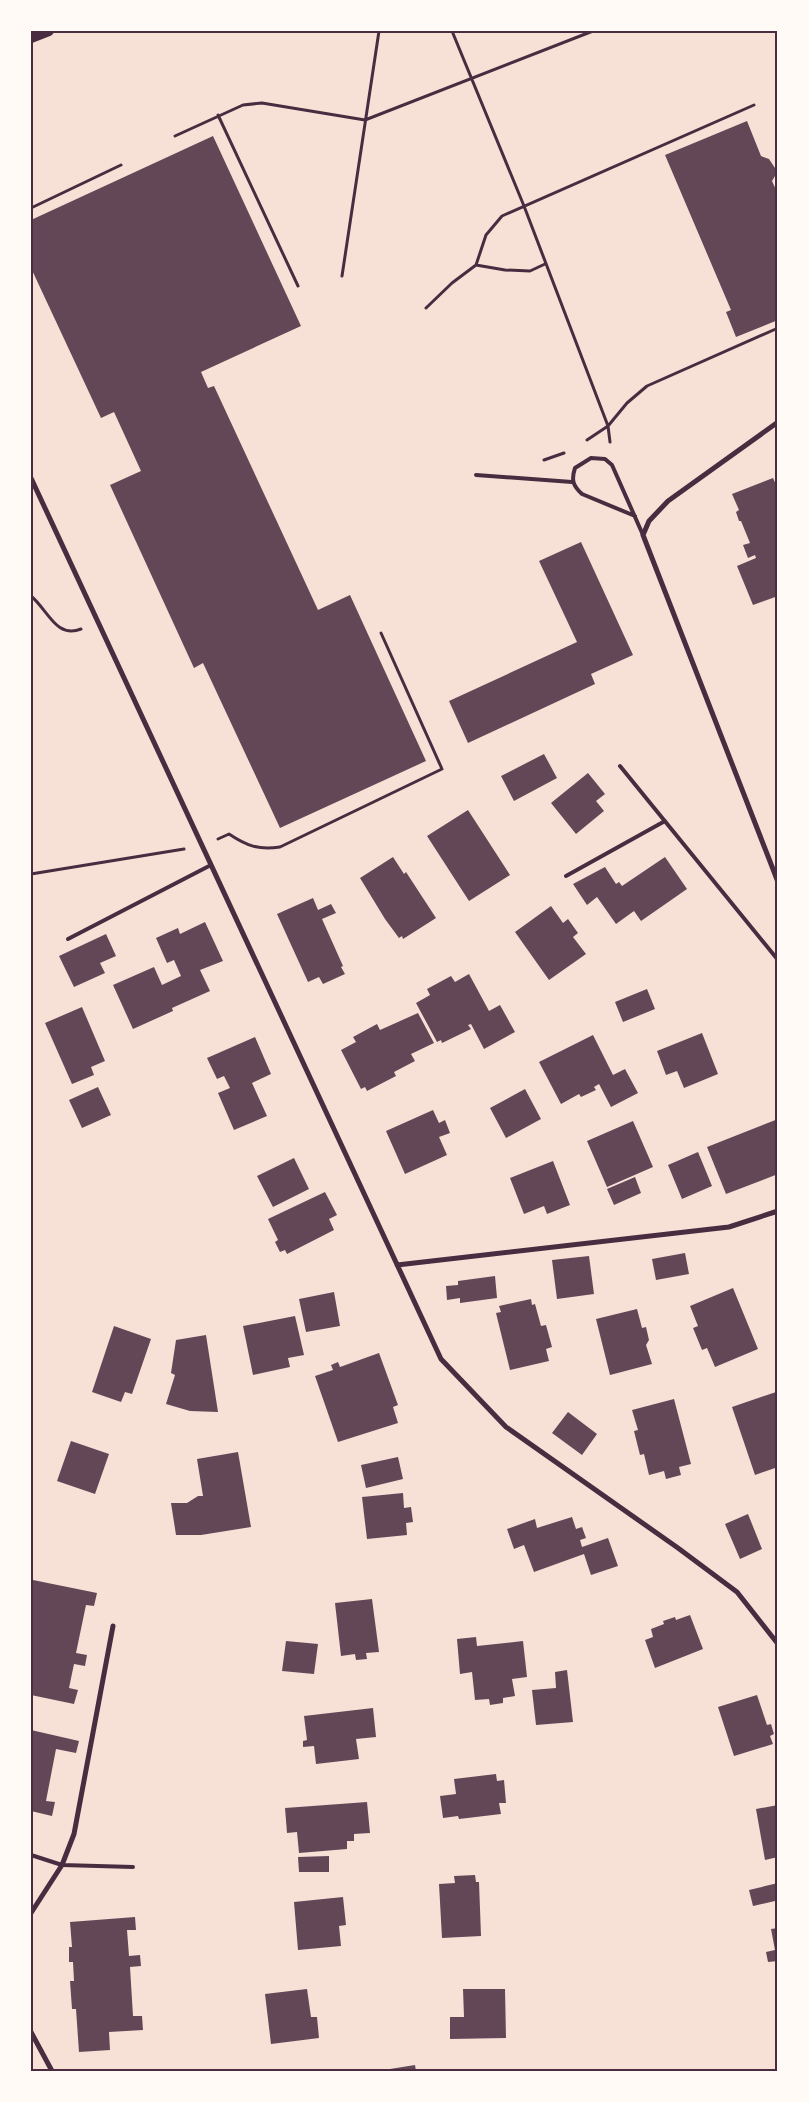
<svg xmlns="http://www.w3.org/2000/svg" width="809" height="2102" viewBox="0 0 809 2102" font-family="'PT Serif',serif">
<rect width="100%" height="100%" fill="#f7e1d7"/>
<path fill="#644757" d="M747 121 761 156 769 159 775 168V176L772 181 778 194V320L736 337 726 312 731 310 665 155Z
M213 136 301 326 201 372 208 388 214 386 318 610 350 595 426 761 280 828 203 663 194 668 110 485 141 471 114 412 101 418 31 268V220Z
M773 478 778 489V596L753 605 737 566 756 558 755 555 748 558 743 545 750 543 741 521H739L736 512 739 510 732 494Z
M581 542 633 655 591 674 595 684 468 743 449 701 577 642 539 561Z
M544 754 557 778 514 801 501 776Z
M588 773 605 794 596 801 604 811 576 834 551 803Z
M468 810 510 875 469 901 427 836Z
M393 857 404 874 406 872 436 918 403 939 402 936 399 938 385 919 360 878Z
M665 857 687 889 641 921 634 911 616 924 597 897 587 905 573 884 605 867 616 884 619 882 622 886Z
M313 898 318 910 331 904 336 913 322 919 343 966 341 967 345 974 323 984 319 977 308 982 277 914Z
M551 906 563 923 568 919 578 933 573 937 586 954 549 980 515 932Z
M205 922 223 961 200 970 210 991 172 1008 173 1011 133 1029 113 985 154 967 162 985 181 976 174 960 167 963 156 938 178 928 180 934Z
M106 934 116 956 100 963 105 973 74 987 59 956Z
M469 974 489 1011 500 1005 515 1032 484 1049 471 1024 468 1025 471 1029 442 1043 441 1040 437 1042 416 1003 430 995 427 989 451 976 455 982Z
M647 989 655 1009 623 1022 615 1002Z
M82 1007 105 1061 91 1067 94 1075 72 1084 45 1023Z
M418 1013 434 1043 411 1054 415 1061 394 1072 396 1076 367 1091 365 1087 361 1089 341 1050 356 1042 353 1037 377 1024 380 1030Z
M702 1033 718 1074 684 1088 677 1071 666 1075 657 1051Z
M593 1035 613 1075 625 1069 638 1093 611 1107 599 1084 594 1087 596 1090 581 1097 579 1094 561 1104 539 1062Z
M255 1037 271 1074 252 1083 267 1116 234 1130 218 1093 230 1088 224 1076 217 1079 207 1058Z
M98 1087 111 1115 82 1128 69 1100Z
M525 1089 541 1119 506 1138 490 1108Z
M433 1110 439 1123 445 1120 450 1133 439 1137 447 1155 405 1174 386 1131Z
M778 1119V1174L726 1194 707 1147Z
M633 1121 653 1167 607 1187 587 1141Z
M698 1152 712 1186 682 1199 668 1165Z
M294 1158 309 1189 273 1207 257 1176Z
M553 1161 570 1205 547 1214 544 1206 524 1214 510 1178Z
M635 1177 641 1193 614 1205 607 1189Z
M325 1192 337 1215 329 1219 334 1230 287 1254 285 1250 280 1252 275 1242 278 1240 268 1219Z
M685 1253 689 1274 656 1280 652 1259Z
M589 1256 594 1294 557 1299 552 1260Z
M495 1276 497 1298 460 1303V1298L447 1300 446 1286 458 1285V1281Z
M733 1288 758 1349 715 1367 707 1348 702 1350 693 1328 698 1326 690 1306Z
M334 1292 340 1326 306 1332 299 1299Z
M531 1299 532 1305 535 1304 541 1326 546 1325 552 1347 546 1349 549 1361 510 1370 496 1313 501 1312 499 1306Z
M637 1309 642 1328 646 1327 649 1340 646 1345 652 1364 610 1375 596 1319Z
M295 1316 304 1355 288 1358 290 1367 253 1375 243 1326Z
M114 1326 151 1339 132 1394 125 1392 121 1402 92 1392Z
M206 1335 218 1412 190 1411 166 1404 175 1375 171 1373 176 1340Z
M379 1353 398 1405 393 1407 398 1423 338 1442 315 1376 333 1370 331 1365 338 1362 340 1367Z
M776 1392 778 1398V1467L755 1475 732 1407Z
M674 1399 691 1464 679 1467 681 1475 666 1479 664 1471 649 1475 644 1454 640 1455 634 1431 638 1430 632 1410Z
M568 1412 597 1434 582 1455 552 1433Z
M71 1441 109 1454 95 1494 57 1481Z
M238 1452 251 1527 201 1535H176L171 1503H187L198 1496H203L197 1459Z
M398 1457 403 1479 366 1488 361 1465Z
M403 1493 404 1508 411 1507 413 1522 406 1523 407 1535 367 1539 362 1497Z
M748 1514 762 1549 740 1559 725 1524Z
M572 1517 576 1529 582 1527 586 1538 580 1540 582 1547 608 1538 618 1566 591 1575 584 1554 534 1572 524 1545 514 1549 507 1529 535 1519 537 1528Z
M33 1580 97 1593 94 1606 86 1605 76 1653 87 1655 85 1666 74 1664 69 1688 78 1690 74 1704 31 1695V1590Z
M372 1599 379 1652 366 1653 367 1659 356 1660 355 1654 341 1656 335 1603Z
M690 1615 703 1649 655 1668 645 1640 653 1637 651 1629 664 1624 663 1621 675 1617 676 1620Z
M476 1637 477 1646 523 1641 527 1677 512 1679 515 1696 503 1698V1703L490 1705 489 1699 475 1700 472 1672 460 1674 457 1639Z
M286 1641 318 1644 314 1674 282 1671Z
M567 1670 573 1722 536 1725 532 1690 556 1688 555 1672Z
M757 1695 767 1725 771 1724 774 1734 770 1736 773 1744 734 1756 718 1707Z
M373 1708 376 1737 356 1739 359 1759 316 1764 314 1746 303 1747V1741L307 1740 304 1716Z
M31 1730 79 1741 76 1753 56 1749 46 1801 55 1802 52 1816 31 1811Z
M496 1774 497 1781 504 1780 506 1803H499L501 1814 459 1819 458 1816 443 1818 440 1796 456 1794 454 1779Z
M367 1802 370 1833 354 1834V1841H347V1849L299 1853 297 1832 287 1833 285 1808Z
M778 1805V1857L765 1860 756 1809Z
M329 1856V1872H299L298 1857Z
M475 1875 476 1882H479L481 1936 442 1938 439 1884 455 1883 454 1876Z
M778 1883V1909L775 1901 753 1906 749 1890Z
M343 1897 346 1925 339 1926 341 1946 298 1950 294 1902Z
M135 1917 136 1930H127L129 1956 140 1955 141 1966 130 1967 133 2016H142L143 2030 109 2032 110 2050 79 2052 76 2009H72L70 1981H74L73 1962H69V1947H72L70 1922Z
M778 1928V1961L768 1962 766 1952 775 1950 771 1929Z
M307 1989 311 2017H317L319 2038 271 2044 265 1994Z
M463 1989H505L506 2038 450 2039V2017H464Z
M415 2065 416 2071H390V2069Z"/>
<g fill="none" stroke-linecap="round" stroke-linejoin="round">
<path stroke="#4a2c40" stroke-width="3" d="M452 31 524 206 608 426 610 442
M218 115 298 286
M175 136 243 105 262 103 365 120 593 31
M31 208 121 165
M476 265 486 235 502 216 754 105
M342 276 379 31
M426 308 452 283 476 265 505 270 530 271 545 264
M587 440 608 426 627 403 647 386 778 328
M544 460 564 453
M31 596C48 610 56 639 81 629
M218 839 229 834C247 846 258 850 280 847L442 769 381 633
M31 874 184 849"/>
<path stroke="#4a2c40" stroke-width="4" d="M476 475 572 482
M635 516 582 494C573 486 571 480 575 468L591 458 605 459 612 465 643 535
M620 766 778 960
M566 876 665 821
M68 939 211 865
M31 1855 62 1865 133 1867"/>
<path stroke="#4a2c40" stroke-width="5" d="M778 422 668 501 649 521 643 535 778 882
M31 478 441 1359 506 1427 678 1548 737 1592 778 1644
M397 1265 729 1227 778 1211
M31 1913 62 1865 74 1834 113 1626
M31 2032 52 2071"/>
<path stroke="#4a2c40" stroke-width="10" d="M31 38 49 31"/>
</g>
<rect width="809" height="2102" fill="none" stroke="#fffaf5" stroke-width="65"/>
<rect x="32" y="32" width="744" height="2038" fill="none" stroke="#4a2c40" stroke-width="2"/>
</svg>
